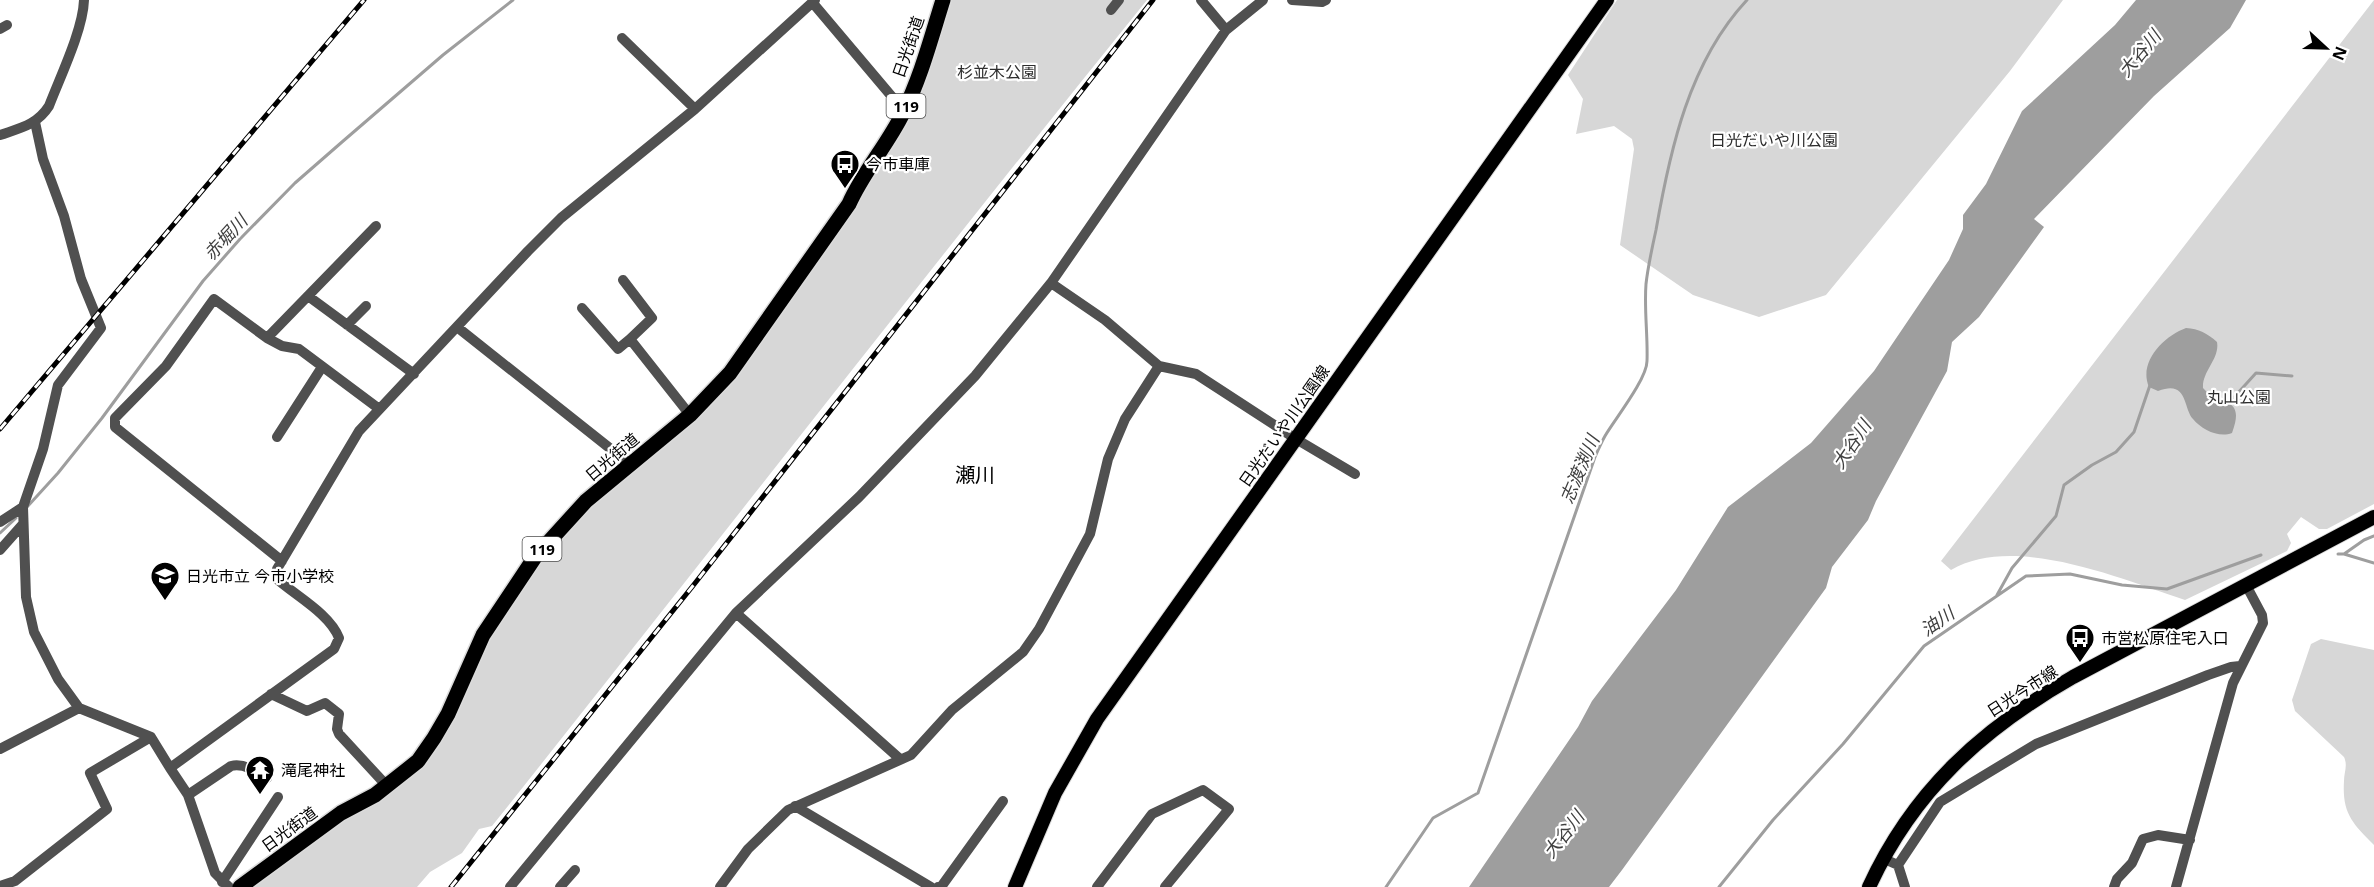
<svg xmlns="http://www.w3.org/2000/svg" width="2374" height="887" viewBox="0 0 2374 887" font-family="'Open Sans','Noto Sans JP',sans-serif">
<rect width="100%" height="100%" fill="#fff"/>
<path fill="#d7d7d7" d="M945 0H1147C926 273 711 551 492 826L479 829 462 853 430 872 417 887H246L417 766 485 636 565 528 684 429 847 217 879 169 909 118Z
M1617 0H2063L2010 71 1826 295 1759 317 1693 295 1620 245 1634 149 1632 139 1614 126 1576 134 1583 99 1568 75Z
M2374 0V504L2327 529H2319L2301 517 2287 534 2291 543 2287 551 2185 600C2121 579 2014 533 1951 570L1941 561Z
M2321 639 2374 650V845C2352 823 2342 813 2344 781 2344 772 2348 766 2344 757L2295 711 2292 700 2311 644Z"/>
<path fill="#9e9e9e" d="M2136 0H2246L2230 28 2154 96 2034 219 2044 227 1979 317 1952 342 1947 371 1876 501 1868 520 1832 567 1826 588 1622 870 1609 887H1469L1578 727 1592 701 1676 590 1728 507 1811 443 1874 371 1949 260 1963 229V215L1986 184 2022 111 2115 25Z
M2186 328C2199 329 2207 333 2217 342 2220 359 2202 371 2203 388 2220 407 2246 395 2232 433 2219 438 2202 430 2193 419 2183 408 2188 379 2158 391L2149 387C2138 362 2164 336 2186 328Z"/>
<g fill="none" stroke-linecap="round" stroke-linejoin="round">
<path stroke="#9e9e9e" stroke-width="3" d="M2227 405 2256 373 2292 376
M27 507 58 473 102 418 203 281 240 239 295 183 342 142 443 55 513 0
M0 533 16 518
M2338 554H2344L2364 540 2374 536
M2344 554 2374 563
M1997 595 2012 568 2056 516 2064 485 2092 465 2116 452 2134 432 2150 385
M1386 887 1433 818 1478 793 1595 457C1598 450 1601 443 1605 436 1615 419 1647 379 1647 361 1648 336 1644 310 1646 284 1648 266 1652 248 1656 230 1670 150 1689 62 1747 0
M1719 887 1773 820 1843 744 1924 646 2026 576 2070 574 2122 585 2167 589 2261 555"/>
<g stroke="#dbdbdb" stroke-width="16">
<path id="major" d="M1015 887 1055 793 1097 719 1607 0
M1869 887C1913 791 1982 729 2073 677L2374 517"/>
</g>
<g stroke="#dbdbdb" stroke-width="18">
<path id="highway" d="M240 887 341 813 375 795 418 761 434 738 448 714 483 635 535 557 586 501 690 415 730 373 849 204C863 172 888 144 903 113 921 77 931 38 943 0"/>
</g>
<path stroke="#505050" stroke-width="10" d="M1201 0 1226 30 1263 0
M1292 0 1322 2 1326 0
M812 2 904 111
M1111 10 1119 0
M0 29 7 25
M622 38 695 109
M35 122 43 159 64 216 81 279 101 328 58 385 43 449 23 507 26 597 34 632 58 679 79 708
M0 135C20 128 37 125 49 106 60 77 83 30 84 0
M623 280 652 318 630 339 690 415
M1051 283 1105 320 1159 366 1196 374 1296 439 1355 474
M308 296 414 374
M582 308 618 349 630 339
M347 325 366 306
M457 327 631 465
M267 338 376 226
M277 437 322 367
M0 522 23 507
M0 550 23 524
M282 561 115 427V418L166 366 214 299 267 338 282 346 299 349 378 408
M736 613 900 759
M271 694 307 711 325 703 339 714 337 729 339 734 387 786
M0 749 79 708 151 737 170 768
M188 795 231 766C244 763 256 771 267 778
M795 806 931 887
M1882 858 1898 865 1905 887
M1898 865 1940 802 2036 744 2208 675 2231 667 2240 666
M222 882 278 797
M0 886 15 881 107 809 90 773 151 737
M229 887 215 873 188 795 170 768 334 649 339 638C330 614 296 596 277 579V569L359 431 528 251 561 218 695 109 815 0
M510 887 736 613 859 497 975 376 1051 283 1226 30
M560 887 575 870
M720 887 748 849 788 810 911 755 952 710 1023 652 1039 629 1090 534 1108 459 1125 419 1159 366
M938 887H941L1003 801
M1097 887 1152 814 1203 790 1229 809 1165 887
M2114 887 2117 879 2132 863 2143 839 2158 835 2190 840
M2176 887 2233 683 2263 623 2262 615 2246 585"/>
<use href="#major" stroke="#000" stroke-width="14"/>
<use href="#highway" stroke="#000" stroke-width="15"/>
<g stroke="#000" stroke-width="5">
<path id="rail" d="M0 429 364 0
M451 887 692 587 1153 0"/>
</g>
<use href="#rail" stroke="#fff" stroke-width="3" stroke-dasharray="9" stroke-linecap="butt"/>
</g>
<defs>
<g id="bus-pin" transform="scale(1.5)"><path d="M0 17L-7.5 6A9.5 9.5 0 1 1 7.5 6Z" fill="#000" stroke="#fff"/><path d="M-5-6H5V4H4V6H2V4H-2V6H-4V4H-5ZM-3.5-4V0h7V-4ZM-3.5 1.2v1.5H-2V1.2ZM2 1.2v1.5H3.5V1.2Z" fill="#fff"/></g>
<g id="school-pin" transform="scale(1.5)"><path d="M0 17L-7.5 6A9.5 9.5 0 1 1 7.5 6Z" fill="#000" stroke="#fff"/><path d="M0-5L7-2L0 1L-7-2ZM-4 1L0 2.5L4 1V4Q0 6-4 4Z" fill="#fff"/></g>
<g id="temple-pin" transform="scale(1.5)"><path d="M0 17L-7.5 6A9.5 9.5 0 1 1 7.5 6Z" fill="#000" stroke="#fff"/><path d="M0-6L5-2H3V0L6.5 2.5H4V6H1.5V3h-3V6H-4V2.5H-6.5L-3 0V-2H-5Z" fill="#fff"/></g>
</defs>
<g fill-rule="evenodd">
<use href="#bus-pin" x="845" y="164"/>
<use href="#school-pin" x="165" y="576"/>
<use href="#bus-pin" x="2080" y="638"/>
<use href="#temple-pin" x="260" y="770"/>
</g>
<g text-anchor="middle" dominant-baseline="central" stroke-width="4.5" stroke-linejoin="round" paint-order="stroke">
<g fill="#fff" stroke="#4c4c4c" stroke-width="1.5">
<rect x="886.5" y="94" width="39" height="24" rx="4.5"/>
<rect x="522.5" y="537" width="39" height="24" rx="4.5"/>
</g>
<g font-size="15" font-weight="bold" fill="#000">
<text x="906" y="106">119</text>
<text x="542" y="549">119</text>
</g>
<g font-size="16" fill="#000" stroke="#fff">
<text transform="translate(908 47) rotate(-71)">日光街道</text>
<text transform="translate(1284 426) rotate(-55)">日光だいや川公園線</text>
<text transform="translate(612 457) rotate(-40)">日光街道</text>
<text transform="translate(2022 691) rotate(-33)">日光今市線</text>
<text transform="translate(289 829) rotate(-36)">日光街道</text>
</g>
<g font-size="16" fill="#2e2e2e" stroke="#fff">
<text x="997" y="72">杉並木公園</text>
<text x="1774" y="140">日光だいや川公園</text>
<text x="2239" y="397">丸山公園</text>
</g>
<g font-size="16" fill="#000" stroke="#fff" text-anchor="start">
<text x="866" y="164">今市車庫</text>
<text x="186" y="576">日光市立 今市小学校</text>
<text x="2101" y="638">市営松原住宅入口</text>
<text x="281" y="770">滝尾神社</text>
</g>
<g font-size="18" font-style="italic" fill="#3f3f3f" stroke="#fff">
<text transform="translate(2139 53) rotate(-50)">大谷川</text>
<text transform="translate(225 237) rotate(-47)">赤堀川</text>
<text transform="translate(1851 444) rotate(-56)">大谷川</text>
<text transform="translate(1579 469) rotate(-67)">志渡渕川</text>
<text transform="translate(1937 621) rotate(-35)">油川</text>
<text transform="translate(1563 834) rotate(-52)">大谷川</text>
</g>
<g font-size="20" fill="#000" stroke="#fff">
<text x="975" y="474">瀬川</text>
</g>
</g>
<g transform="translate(2326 48) rotate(112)" stroke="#ffffff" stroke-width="4.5" paint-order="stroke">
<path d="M0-4.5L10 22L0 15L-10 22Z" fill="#000000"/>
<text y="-9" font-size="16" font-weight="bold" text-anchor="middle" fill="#000000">N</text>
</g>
</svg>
